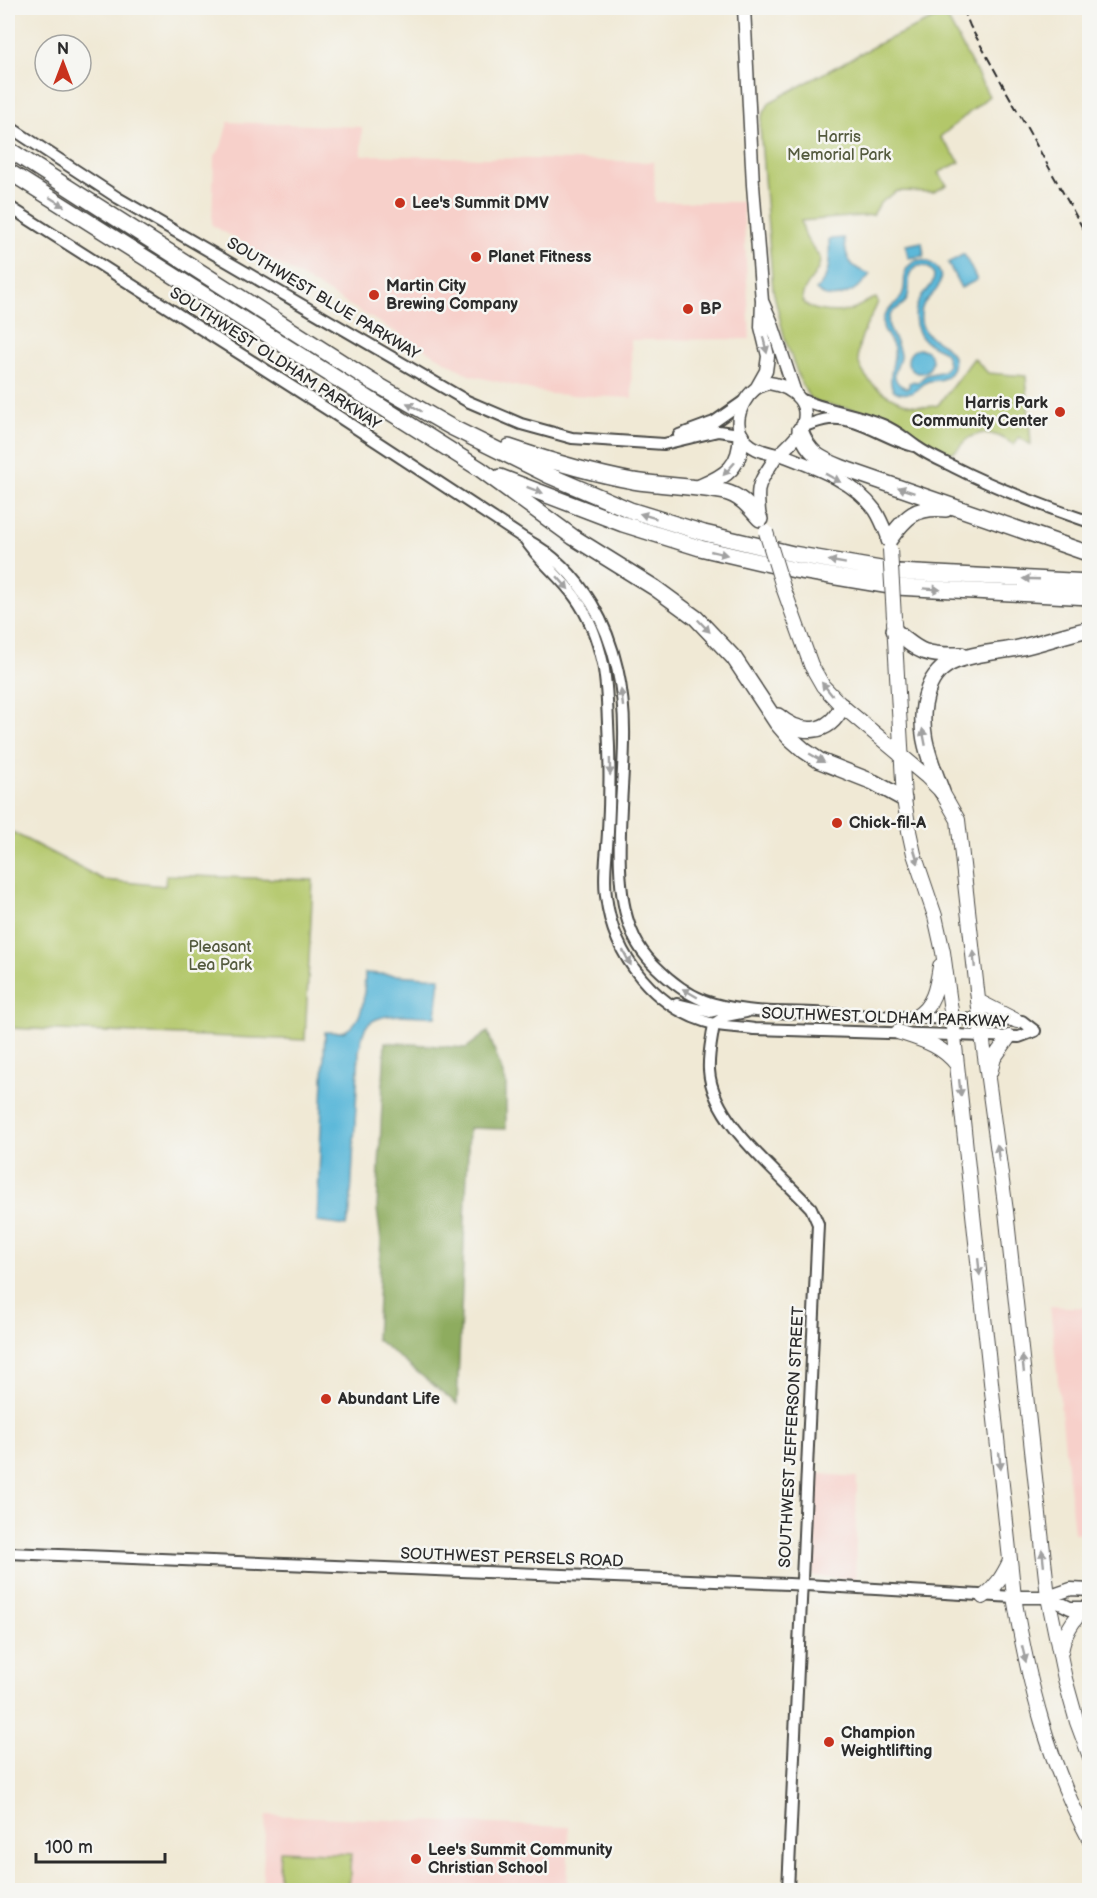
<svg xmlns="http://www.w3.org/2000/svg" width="1097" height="1898" viewBox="0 0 1097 1898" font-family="'Balsamiq Sans',sans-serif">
<rect width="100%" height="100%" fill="#f6f6f2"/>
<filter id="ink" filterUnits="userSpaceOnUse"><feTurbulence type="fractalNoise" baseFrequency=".0167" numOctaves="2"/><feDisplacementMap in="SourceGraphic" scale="12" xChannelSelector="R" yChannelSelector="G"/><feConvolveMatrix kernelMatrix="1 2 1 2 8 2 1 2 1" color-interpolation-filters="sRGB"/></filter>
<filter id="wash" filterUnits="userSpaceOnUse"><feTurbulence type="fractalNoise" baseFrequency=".008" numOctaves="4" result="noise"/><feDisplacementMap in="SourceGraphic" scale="24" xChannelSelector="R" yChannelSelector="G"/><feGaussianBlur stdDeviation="1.35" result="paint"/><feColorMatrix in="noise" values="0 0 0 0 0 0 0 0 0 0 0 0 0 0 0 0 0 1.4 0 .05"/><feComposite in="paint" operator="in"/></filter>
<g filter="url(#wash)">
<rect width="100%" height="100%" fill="#f0e9d5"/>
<path fill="#f7d0ca" d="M228 122 362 127 361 155 654 162 655 202H743L750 339 631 340 632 398 550 394 469 375 212 225 214 158 221 147Z
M1050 1306 1089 1308V1532L1074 1533Z
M812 1473 857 1477 855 1579 812 1576Z
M266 1815 569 1827 567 1890H262Z"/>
<path fill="#b3c76b" stroke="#6f794b" stroke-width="1.5" d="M945 14 989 96 940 137 960 162 938 173 947 185 934 192 897 191 880 203 873 215 801 221 806 238 820 258C820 273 810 278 804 291 793 313 839 314 851 310 859 307 867 300 876 298L878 302C871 320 859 334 858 354 857 386 910 414 938 405L974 358 988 373 1026 376 1031 445 1019 437 1014 445C999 434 982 427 966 440 958 447 958 453 947 453L866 412 819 403 809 397 801 383 785 340 773 290 760 127 762 116 770 102 882 42Z
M8 830 104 880 165 886 166 875 313 880 305 1040 8 1028Z
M280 1851 351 1854 349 1890H278Z"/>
<path fill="#8eac5f" stroke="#5c6c45" stroke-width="1.5" d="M488 1032 506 1083V1129L469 1128 457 1404 376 1339 381 1240 377 1209 385 1042 466 1048Z"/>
<path fill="#5bb8d9" stroke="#437282" stroke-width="1.5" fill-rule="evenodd" d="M844 238C846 258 849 268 870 274 861 290 832 306 816 290 831 277 830 257 829 239Z
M922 242 924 256 908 258 906 245Z
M964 254 977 280 961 288 948 263Z
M917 260C931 259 945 270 939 285 934 298 919 298 921 320 923 338 938 339 948 349 957 358 955 374 942 379 938 381 933 380 929 381 921 383 919 392 910 393 877 398 897 362 894 349 891 338 881 332 883 320 885 308 898 305 902 295 909 280 897 271 917 260ZM918 266C925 265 932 268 934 275 934 285 928 288 922 296 912 309 913 329 925 341 931 347 939 348 946 353L948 364 944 371 926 375 917 383 914 381 909 383V387L907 388C902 386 898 385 896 380 892 372 899 366 900 357 900 341 885 331 889 317 892 309 901 308 906 301 911 293 908 283 910 273Z
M908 361a12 12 0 1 1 24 0a12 12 0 1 1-24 0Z
M365 973 440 978 436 1017C417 1016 378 1010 366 1027 362 1033 361 1044 359 1051L350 1215 346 1226 317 1222 325 1032C331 1032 340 1033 345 1031 366 1020 364 993 365 973Z"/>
</g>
<g filter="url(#ink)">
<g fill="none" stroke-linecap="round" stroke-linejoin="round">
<g stroke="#494844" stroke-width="14">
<path id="tertiary" d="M8 126 118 198 467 401 521 424 572 438 664 444 718 431 740 434
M8 206 330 411 525 539C553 554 575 576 592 604 616 644 625 693 624 739 624 794 610 882 632 932 639 951 653 965 668 978 681 989 698 1000 715 1004 746 1013 782 1012 814 1013 883 1017 953 1019 1022 1021L1035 1031 1019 1037 754 1029C742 1027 730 1027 718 1025 657 1012 613 957 606 896 603 875 607 854 608 832 610 796 610 760 608 723 607 703 607 684 603 664 598 641 589 616 575 597 560 576 539 561 525 539
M800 399C827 411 856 413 883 425 899 432 904 438 917 447 928 455 942 461 954 467 997 489 1043 506 1090 522
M802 427C810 424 820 420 829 419 858 416 887 440 914 446
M679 435 714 422 744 401
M677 1004 710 1012 726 1008
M746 1012 726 1016 714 1024C712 1039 708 1054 709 1070 712 1122 777 1171 811 1208L818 1224 788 1890
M8 1553 789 1584 1014 1597"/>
</g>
<g stroke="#494844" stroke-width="15">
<path id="secondary" d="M744 8 753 185 762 301 761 327 768 356 766 371 757 387
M762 301 771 321 795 393
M769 383C795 387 815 406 799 433 794 441 786 447 780 454L777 455C764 452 747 448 741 434 732 415 749 385 769 383Z
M780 454C813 467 853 480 875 510 881 519 885 530 889 540
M760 519C755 481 759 485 777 455
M1014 1597H1048L1071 1589 1090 1590
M1048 1597 1070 1608H1090"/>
</g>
<g stroke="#494844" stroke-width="16">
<path id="trunk" d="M783 587 811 665 823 686 842 706 927 777 942 792 958 820 982 1035 1006 1211 1048 1597 1065 1679 1077 1722 1090 1757
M894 622 904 799 909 831 914 854 935 916 943 952 952 1018 1014 1597C1028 1680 1049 1766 1090 1840
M978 1001 1017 1021
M915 1017C934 1007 937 985 940 966
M898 1032C922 1040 942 1045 957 1065
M990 1073 994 1058 1009 1037
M983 1597C996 1587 1003 1576 1010 1561
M1061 1652C1064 1634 1072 1620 1086 1608"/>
</g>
<g stroke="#494844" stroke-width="18">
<path id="motorway" d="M8 149 371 381 451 427 548 475 630 510 704 533 793 554 898 572 1090 582
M8 171 480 469 573 537 655 588 696 618 734 658 777 723 789 737 805 751 820 761 873 782 904 799
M800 430C810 457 823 460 848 470L1090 554
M509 447C550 461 590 473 633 481 664 486 695 486 725 492 741 496 749 507 760 519
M500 477 623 524 700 548 795 570 896 587 1090 597
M700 487C727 476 741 466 741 436
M889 540C906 516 916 506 946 509
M894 630C920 653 926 656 961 655
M778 716C800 735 829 736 842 706
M942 792C929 758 915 726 928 690 932 677 942 666 955 661 975 653 997 652 1018 648 1042 643 1065 634 1090 629"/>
</g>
<use href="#tertiary" stroke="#fff" stroke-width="10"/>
<use href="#secondary" stroke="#fff" stroke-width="12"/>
<use href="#trunk" stroke="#fff" stroke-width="14"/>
<use href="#motorway" stroke="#fff" stroke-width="15"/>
<path stroke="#2b2b2b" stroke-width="2" stroke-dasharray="9 4.5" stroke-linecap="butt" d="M963 8 970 26 1090 241"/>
<g stroke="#494844" stroke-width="16" stroke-linecap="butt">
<path id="trunk-bridge" d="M766 532 783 587
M890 549 894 618"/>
</g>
<use href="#trunk-bridge" stroke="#fff" stroke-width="14"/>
</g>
<defs><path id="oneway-solid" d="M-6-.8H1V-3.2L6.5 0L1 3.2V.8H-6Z" transform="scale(1.5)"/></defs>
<g fill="#a0a0a0">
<use href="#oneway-solid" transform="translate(57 202) rotate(32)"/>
<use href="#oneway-solid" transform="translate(765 345) rotate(76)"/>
<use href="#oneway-solid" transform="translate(414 407) rotate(-150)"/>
<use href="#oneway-solid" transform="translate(729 469) rotate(132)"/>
<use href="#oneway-solid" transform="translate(833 478) rotate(29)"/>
<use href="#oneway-solid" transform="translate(535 490) rotate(21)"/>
<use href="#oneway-solid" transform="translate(906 490) rotate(-161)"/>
<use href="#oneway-solid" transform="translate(648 516) rotate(-163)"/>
<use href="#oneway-solid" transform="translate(719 553) rotate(13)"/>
<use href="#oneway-solid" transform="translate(837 562) rotate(-170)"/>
<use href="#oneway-solid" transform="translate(1031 579) rotate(-178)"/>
<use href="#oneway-solid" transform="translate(563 583) rotate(49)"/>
<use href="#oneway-solid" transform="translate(932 589) rotate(4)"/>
<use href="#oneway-solid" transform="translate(704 626) rotate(46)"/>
<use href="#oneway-solid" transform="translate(827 689) rotate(-129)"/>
<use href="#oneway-solid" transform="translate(622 698) rotate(-97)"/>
<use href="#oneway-solid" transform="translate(924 737) rotate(-101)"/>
<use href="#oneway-solid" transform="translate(817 758) rotate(30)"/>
<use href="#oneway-solid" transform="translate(610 767) rotate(89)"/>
<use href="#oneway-solid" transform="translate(916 856) rotate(73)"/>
<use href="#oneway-solid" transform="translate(627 958) rotate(62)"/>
<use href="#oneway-solid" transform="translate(974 959) rotate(-95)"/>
<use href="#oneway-solid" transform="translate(690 993) rotate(-150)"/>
<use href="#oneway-solid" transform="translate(960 1088) rotate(84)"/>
<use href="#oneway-solid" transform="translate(998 1153) rotate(-98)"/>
<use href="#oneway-solid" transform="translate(979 1267) rotate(84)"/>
<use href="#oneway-solid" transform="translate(1023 1364) rotate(-96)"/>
<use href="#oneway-solid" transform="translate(1000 1461) rotate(84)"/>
<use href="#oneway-solid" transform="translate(1043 1558) rotate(-96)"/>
<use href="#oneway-solid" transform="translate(1024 1654) rotate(76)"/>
</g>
</g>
<g fill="#c8321e" stroke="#f6f6f2" stroke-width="2">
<circle cx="400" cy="203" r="6"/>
<circle cx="476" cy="257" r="6"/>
<circle cx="374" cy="295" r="6"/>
<circle cx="688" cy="309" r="6"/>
<circle cx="1060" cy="412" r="6"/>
<circle cx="837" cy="823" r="6"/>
<circle cx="326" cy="1399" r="6"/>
<circle cx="829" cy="1742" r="6"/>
<circle cx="416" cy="1859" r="6"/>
</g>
<g text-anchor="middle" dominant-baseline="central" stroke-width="5" stroke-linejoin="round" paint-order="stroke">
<g font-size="16" fill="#545a3e" stroke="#f6f6f2">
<text x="839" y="137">Harris<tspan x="839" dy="18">Memorial Park</tspan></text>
<text x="220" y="947">Pleasant<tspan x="220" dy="18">Lea Park</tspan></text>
</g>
<g font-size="16" font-weight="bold" fill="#2b2b2b" stroke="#f6f6f2" text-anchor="start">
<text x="412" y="203">Lee's Summit DMV</text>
<text x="488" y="257">Planet Fitness</text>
<text x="386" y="286">Martin City<tspan x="386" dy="18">Brewing Company</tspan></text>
<text x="700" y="309">BP</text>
<text x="1048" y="403" text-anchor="end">Harris Park<tspan x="1048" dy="18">Community Center</tspan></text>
<text x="849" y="823">Chick-fil-A</text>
<text x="338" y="1399">Abundant Life</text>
<text x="841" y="1733">Champion<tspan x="841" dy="18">Weightlifting</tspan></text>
<text x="428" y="1850">Lee's Summit Community<tspan x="428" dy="18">Christian School</tspan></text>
</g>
<g font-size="16" fill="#2b2b2b" stroke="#f6f6f2">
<text transform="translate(323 299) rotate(31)">SOUTHWEST BLUE PARKWAY</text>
<text transform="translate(275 359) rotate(33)">SOUTHWEST OLDHAM PARKWAY</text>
<text transform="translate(885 1018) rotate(2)">SOUTHWEST OLDHAM PARKWAY</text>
<text transform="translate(792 1437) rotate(-87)">SOUTHWEST JEFFERSON STREET</text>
<text transform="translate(512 1558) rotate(2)">SOUTHWEST PERSELS ROAD</text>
</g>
</g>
<rect width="1097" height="1898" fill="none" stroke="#f6f6f2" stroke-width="30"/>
<g transform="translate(63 63)"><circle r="28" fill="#f6f6f2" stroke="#a5a5a2" stroke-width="1.5"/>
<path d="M0-4.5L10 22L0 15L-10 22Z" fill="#c8321e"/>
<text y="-9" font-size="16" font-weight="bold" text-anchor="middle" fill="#2b2b2b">N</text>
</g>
<path d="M36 1853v9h129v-9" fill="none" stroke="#2b2b2b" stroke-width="3"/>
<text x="45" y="1853" font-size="18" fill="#2b2b2b" stroke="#f6f6f2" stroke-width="4.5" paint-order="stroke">100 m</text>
</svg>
